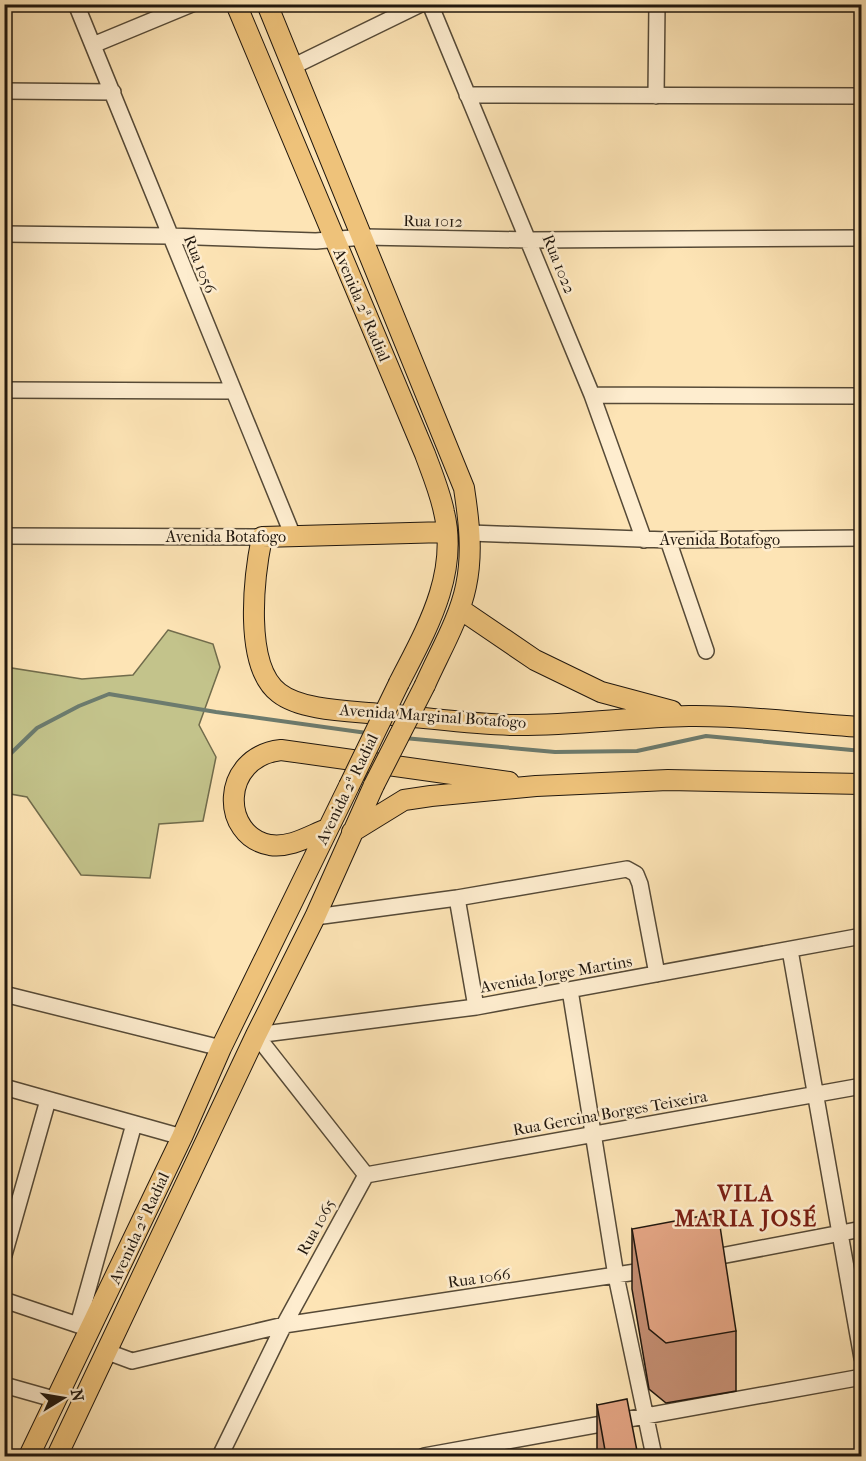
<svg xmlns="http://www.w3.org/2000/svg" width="866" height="1461" viewBox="0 0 866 1461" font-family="'IM FELL French Canon',serif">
<rect width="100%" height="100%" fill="#fde4b5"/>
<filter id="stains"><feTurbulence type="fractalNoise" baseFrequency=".00333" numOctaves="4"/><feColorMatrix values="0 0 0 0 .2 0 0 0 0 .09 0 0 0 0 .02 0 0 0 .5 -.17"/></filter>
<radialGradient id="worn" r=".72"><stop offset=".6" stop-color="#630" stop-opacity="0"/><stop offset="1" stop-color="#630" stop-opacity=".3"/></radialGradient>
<path fill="#c3c38b" stroke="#716c4c" stroke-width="1.5" d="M168 630 213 644 220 667 199 725 216 757 203 821 159 824 150 878 81 875 27 797 5 793V667L82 679 133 675Z"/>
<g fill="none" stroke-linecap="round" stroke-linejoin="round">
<path stroke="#6c7b6e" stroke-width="4" d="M404 738 555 752 637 751 706 736 862 751
M4 760 37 728 79 706 109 694 216 712 367 733"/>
<g stroke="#564a37" stroke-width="18">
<path id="minor" d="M76 4 293 536
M430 4 592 395 644 540
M93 45 192 4
M294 66 421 4
M4 91 113 92
M467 95 862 96
M656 96 657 4
M4 234 169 236 316 241 364 237 530 240 862 238
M4 390 233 391
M592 395 862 396
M470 533 668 540 862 538
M4 536 262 537
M668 540 706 651
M457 898 476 1007
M315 917 457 898 627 869 636 874 640 884 657 974
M790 950 862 1358
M570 990 616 1276 654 1456
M4 994 221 1048
M256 1035 476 1007 862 936
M4 1087 182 1137
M366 1175 862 1086
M4 1255 48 1100
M705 1259 862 1229
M4 1300 78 1325H87
M78 1325 134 1124
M105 1351 132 1361 284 1325 649 1270
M4 1385 57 1400
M220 1456 284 1325 366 1175 256 1035
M424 1456 862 1377"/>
</g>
<g stroke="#1f160d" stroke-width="22">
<path id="major" d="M236 4 425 454C432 473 440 492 444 512 459 575 426 630 399 683
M267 4 464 488C469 521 473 553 466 586 459 620 439 653 425 685
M447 532 262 537C254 576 243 666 279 693 302 711 352 711 380 714 424 717 468 724 512 725 571 726 630 717 689 716 746 715 804 724 862 727
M460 609 535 660 601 692 672 711
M327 829C309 836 291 848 270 845 220 836 220 757 281 750L509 782
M352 832 404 800 431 796 536 786 668 780 862 784
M29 1456 182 1137 221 1048 349 786
M57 1456 256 1035 315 917 374 785"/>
</g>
<use href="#minor" stroke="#feedcf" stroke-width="15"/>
<use href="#major" stroke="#eec27a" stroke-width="20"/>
<g stroke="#1f160d" stroke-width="22" stroke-linecap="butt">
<path id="major-bridge" d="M374 785 425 685
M349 786 399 683"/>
</g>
<use href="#major-bridge" stroke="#eec27a" stroke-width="20"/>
</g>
<path fill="#c48e72" stroke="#1f160d" stroke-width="1.5" d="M632 1229 736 1331V1391L666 1403 649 1389 632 1289Z
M597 1405 638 1456H598L597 1450Z"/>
<path fill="#e4a584" stroke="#1f160d" stroke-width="1.5" d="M718 1213 736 1331 666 1343 649 1329 632 1229Z
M627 1399 638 1456H606L597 1405Z"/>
<g text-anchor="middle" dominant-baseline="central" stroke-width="5" stroke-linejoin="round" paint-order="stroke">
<g font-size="16" fill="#1f160d" stroke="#feedcf">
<text transform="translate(433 221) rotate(1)">Rua 1012</text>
<text transform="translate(200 264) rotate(68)">Rua 1056</text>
<text transform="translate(559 264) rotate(68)">Rua 1022</text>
<text transform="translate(362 305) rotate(67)">Avenida 2ª Radial</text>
<text x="226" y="536">Avenida Botafogo</text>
<text x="720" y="539">Avenida Botafogo</text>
<text transform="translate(433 716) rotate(4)">Avenida Marginal Botafogo</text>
<text transform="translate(347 789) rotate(-64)">Avenida 2ª Radial</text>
<text transform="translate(556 974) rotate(-10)">Avenida Jorge Martins</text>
<text transform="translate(610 1113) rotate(-10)">Rua Gercina Borges Teixeira</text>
<text transform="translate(316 1227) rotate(-61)">Rua 1065</text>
<text transform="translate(139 1228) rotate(-65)">Avenida 2ª Radial</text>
<text transform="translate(479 1278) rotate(-8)">Rua 1066</text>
</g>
<g font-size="22" font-weight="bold" letter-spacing="1.5" fill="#7a1f14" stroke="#feedcf">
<text x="746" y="1194">VILA<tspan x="746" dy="25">MARIA JOSÉ</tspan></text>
</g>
</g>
<rect width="866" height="1461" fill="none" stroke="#fde4b5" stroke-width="24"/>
<rect x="6" y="6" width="854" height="1449" fill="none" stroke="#1f160d" stroke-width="3"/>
<rect x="12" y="12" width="842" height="1437" fill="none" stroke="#1f160d" stroke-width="1.5"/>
<g transform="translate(63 1398) rotate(79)" stroke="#feedcf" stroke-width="4.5" paint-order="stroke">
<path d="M0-4.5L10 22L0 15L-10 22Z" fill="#1f160d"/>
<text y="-9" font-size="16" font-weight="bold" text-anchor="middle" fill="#1f160d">N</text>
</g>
<rect width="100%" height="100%" filter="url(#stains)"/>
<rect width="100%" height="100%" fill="url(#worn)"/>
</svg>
